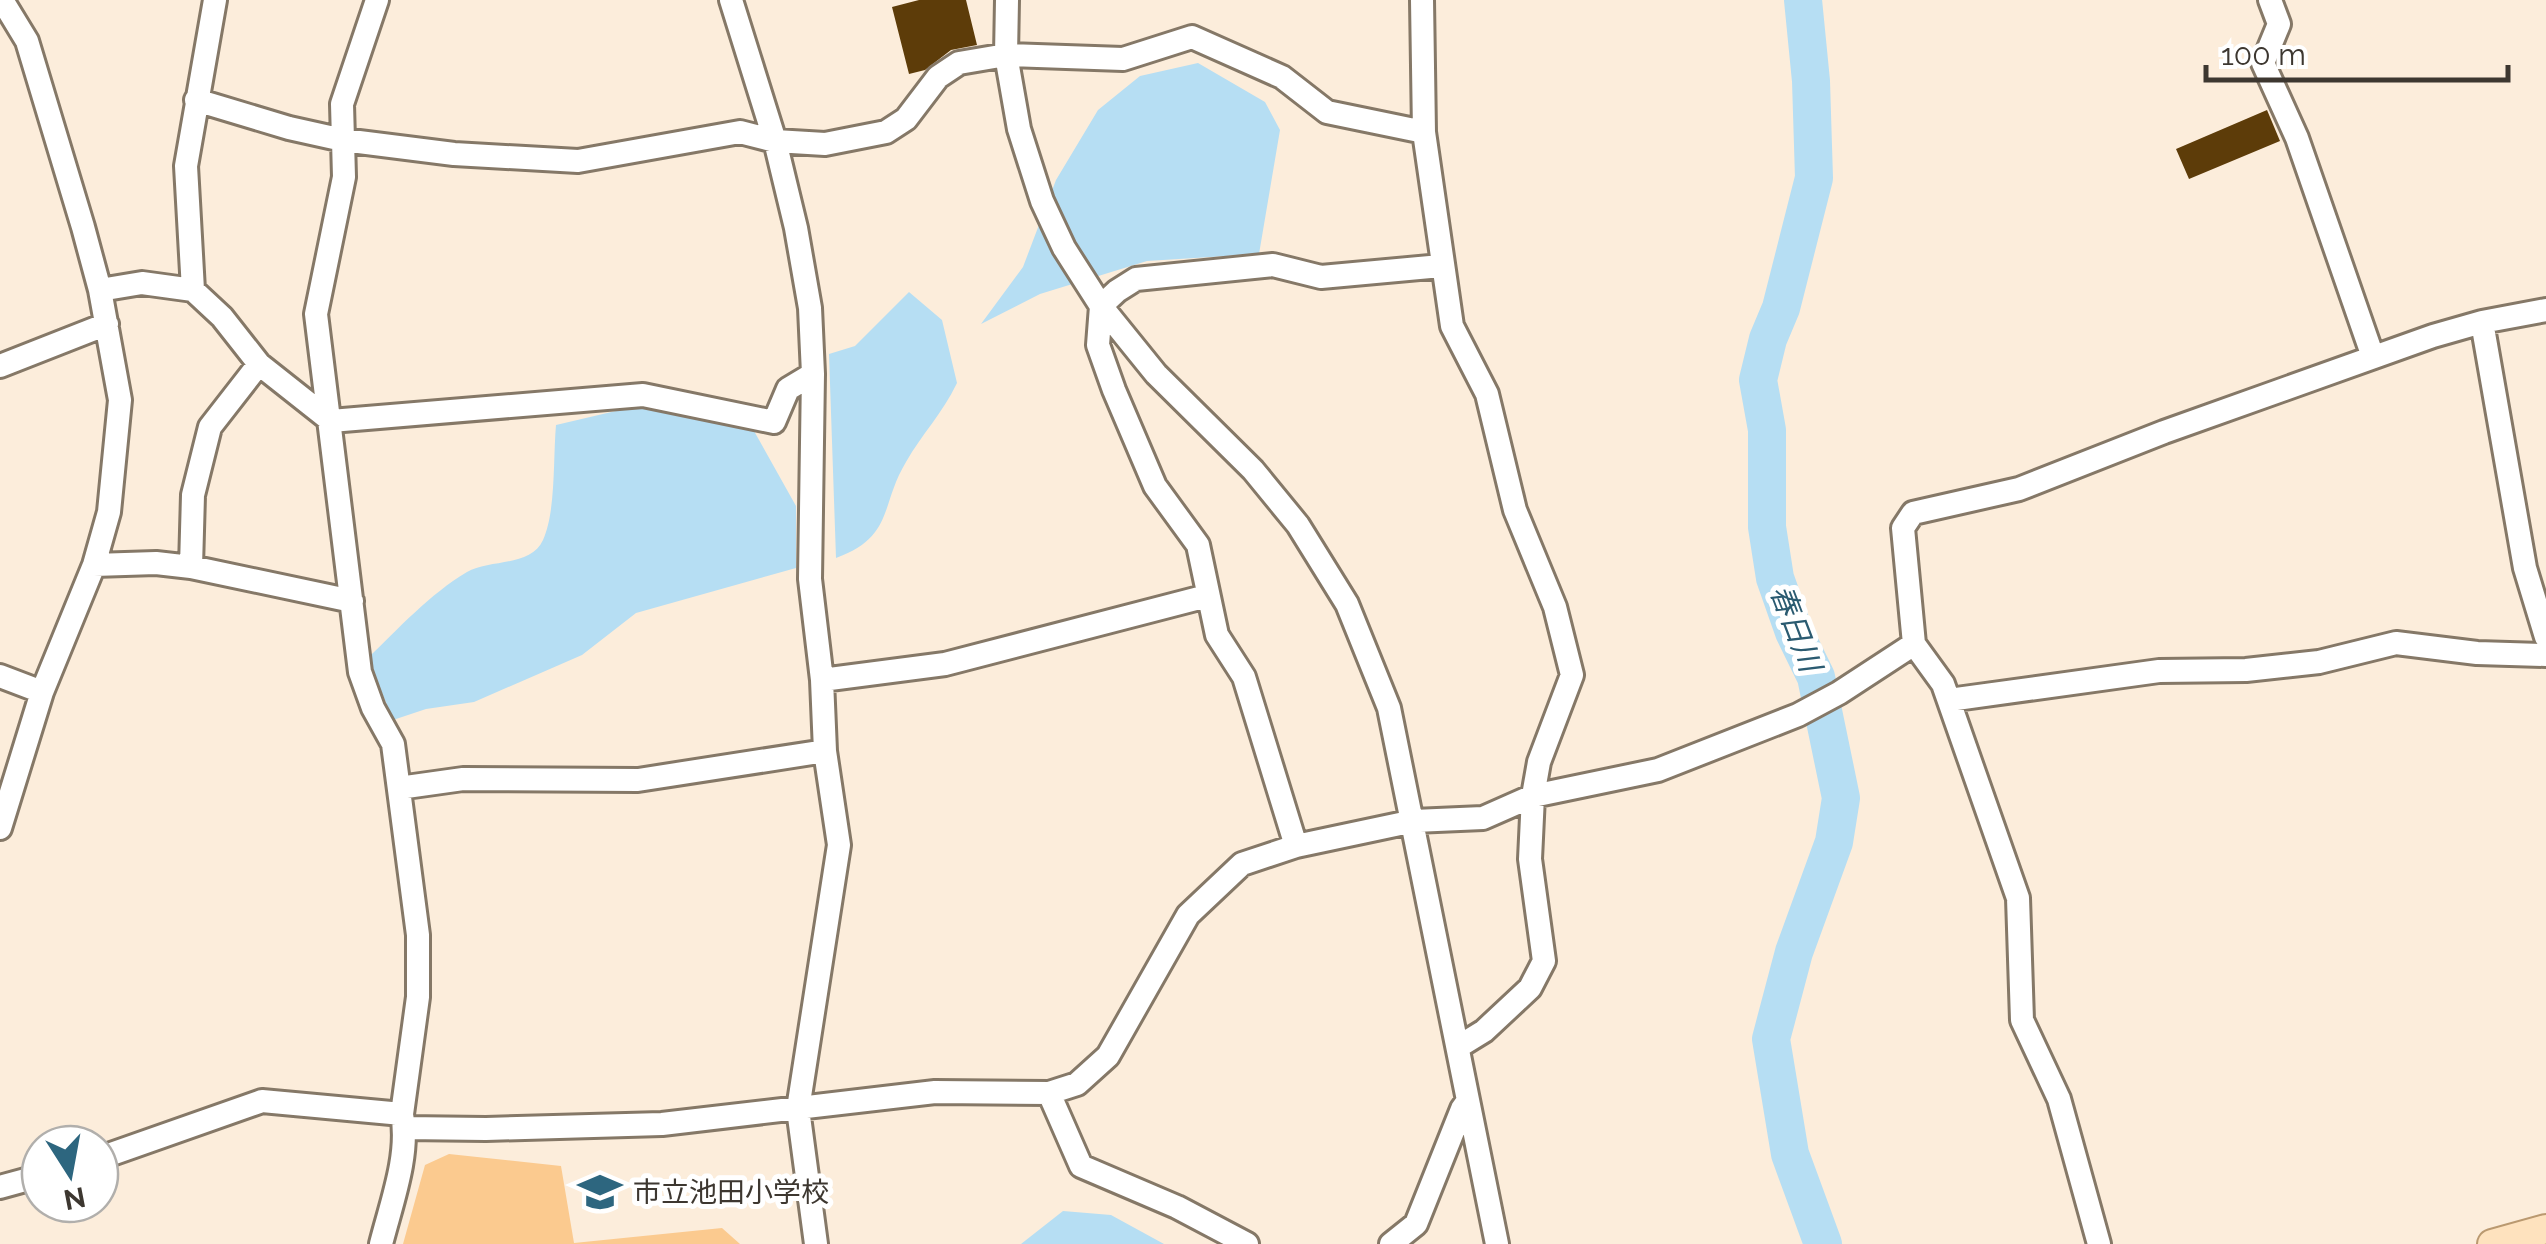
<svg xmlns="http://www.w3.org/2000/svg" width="2546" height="1244" viewBox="0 0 2546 1244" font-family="Raleway,'Noto Sans JP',sans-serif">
<rect width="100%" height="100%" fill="#fceddb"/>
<path fill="#fbca8f" d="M449 1154 561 1166 574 1243 722 1228 740 1244H403L425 1165Z"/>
<path fill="#b6def3" d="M1198 63 1265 102 1280 130 1259 254 1147 261 1040 294 981 324 1023 267 1056 180 1098 110 1140 76Z
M909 292 942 320 957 383C942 414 922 434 906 462 880 505 894 537 836 558L829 354 855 346Z
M637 406 754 431 796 506V568L636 613 582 655 474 702 426 709 393 720 368 658C398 629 430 594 467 572 489 559 531 567 543 540 556 512 553 458 556 425Z
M1063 1211 1111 1215 1164 1244H1021Z"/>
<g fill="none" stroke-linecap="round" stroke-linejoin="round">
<path stroke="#b6def3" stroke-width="38" d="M1803 0 1811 81 1814 178 1781 308 1768 339 1758 380 1767 430V527L1775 578 1794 632 1816 677 1841 798 1834 842 1794 952 1771 1039 1790 1154 1823 1244"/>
</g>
<path fill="#5d3c09" d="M919 0H966L977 45 951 50 925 70 909 74 892 7Z
M2267 110 2280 141 2189 179 2176 149Z"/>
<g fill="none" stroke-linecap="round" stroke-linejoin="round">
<g stroke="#857867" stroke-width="28">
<path id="minor" d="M377 0 342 104 344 177 316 314 360 672 373 708 393 744 418 935V997L402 1114C410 1155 391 1204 381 1244
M731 0 775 141 796 228 810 308 813 374 810 579 822 680 825 751 839 845 798 1109 816 1244
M1007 0 1006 55 1019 129 1042 201 1064 248 1101 306 1156 374 1253 470 1298 525 1347 604 1389 708 1497 1244
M1422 0 1424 132 1452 326 1487 394 1515 510 1555 607 1572 675 1539 762 1533 796 1530 859 1544 961 1530 988 1484 1031 1458 1047
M2270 0 2279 24 2263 63 2297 138 2373 357
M196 100 289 128 343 140 454 154 578 161 740 132 775 141 825 144 886 132 906 119 938 77 959 63 1006 55 1123 59 1192 37 1282 77 1327 112 1424 132
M100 290 142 283 193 290 222 317 259 364 331 421 643 395 774 422 788 389 813 374
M193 290 186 166 215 0
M2482 322 2525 568 2546 637
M0 366 107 324
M94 565 156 563 191 567 352 601
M191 567 193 495 210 427 259 364
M0 676 42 692
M822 680 945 664 1207 596
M1949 700 2159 671 2246 670 2319 662 2396 643 2477 653 2546 655
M399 788 463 779 638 780 825 751
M0 828 42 692 94 565 109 512 120 400 100 290 83 227 27 41 2 0
M1296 846 1244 677 1217 635 1198 545 1155 486 1114 390 1098 345 1101 306 1117 291 1136 279 1273 265 1321 277 1441 266
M1049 1093 1081 1166 1177 1207 1247 1244
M405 1128 486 1129 662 1124 935 1092 1049 1093 1077 1084 1108 1056 1188 915 1242 864 1296 846 1414 821 1483 818 1533 796 1658 770 1798 715 1839 693 1914 644
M100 1158 262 1101 402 1114
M0 1187 40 1176
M1391 1244 1416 1224 1462 1109 1467 1102
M2099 1244 2059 1099 2022 1020 2018 898 1943 684 1914 644 1903 528 1913 513 2019 489 2164 432 2433 336 2482 322 2546 310"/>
</g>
<g stroke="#ba9970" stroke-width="32">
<path id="major" d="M2492 1244 2546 1229"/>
</g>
<use href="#minor" stroke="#fff" stroke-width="22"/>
<use href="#major" stroke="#fee2be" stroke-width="28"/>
</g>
<defs>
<g id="school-bare" transform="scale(3.45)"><path d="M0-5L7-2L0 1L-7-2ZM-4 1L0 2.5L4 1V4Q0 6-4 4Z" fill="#2d667f" stroke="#fff" stroke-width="2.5" paint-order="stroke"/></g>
</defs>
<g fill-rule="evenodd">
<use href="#school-bare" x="600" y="1192"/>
</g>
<g text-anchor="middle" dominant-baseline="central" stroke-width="10" stroke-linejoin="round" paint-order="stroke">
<g font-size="28" fill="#3d3730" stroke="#fff" text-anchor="start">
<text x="633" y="1192">市立池田小学校</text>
</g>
<g font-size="30" font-style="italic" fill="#2b5b71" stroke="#fff">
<text transform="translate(1796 628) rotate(69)">春日川</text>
</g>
</g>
<g transform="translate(70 1174) rotate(169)"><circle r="48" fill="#ffffff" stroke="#b1afac" stroke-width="2.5"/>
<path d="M0-8L18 38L0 25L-18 38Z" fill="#2d667f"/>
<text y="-15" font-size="28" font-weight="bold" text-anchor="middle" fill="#3d3730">N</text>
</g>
<path d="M2206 65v15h302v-15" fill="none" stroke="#3d3730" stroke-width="5"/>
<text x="2221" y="65" font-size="30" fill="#3d3730" stroke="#ffffff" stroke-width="8" paint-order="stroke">100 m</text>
</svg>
